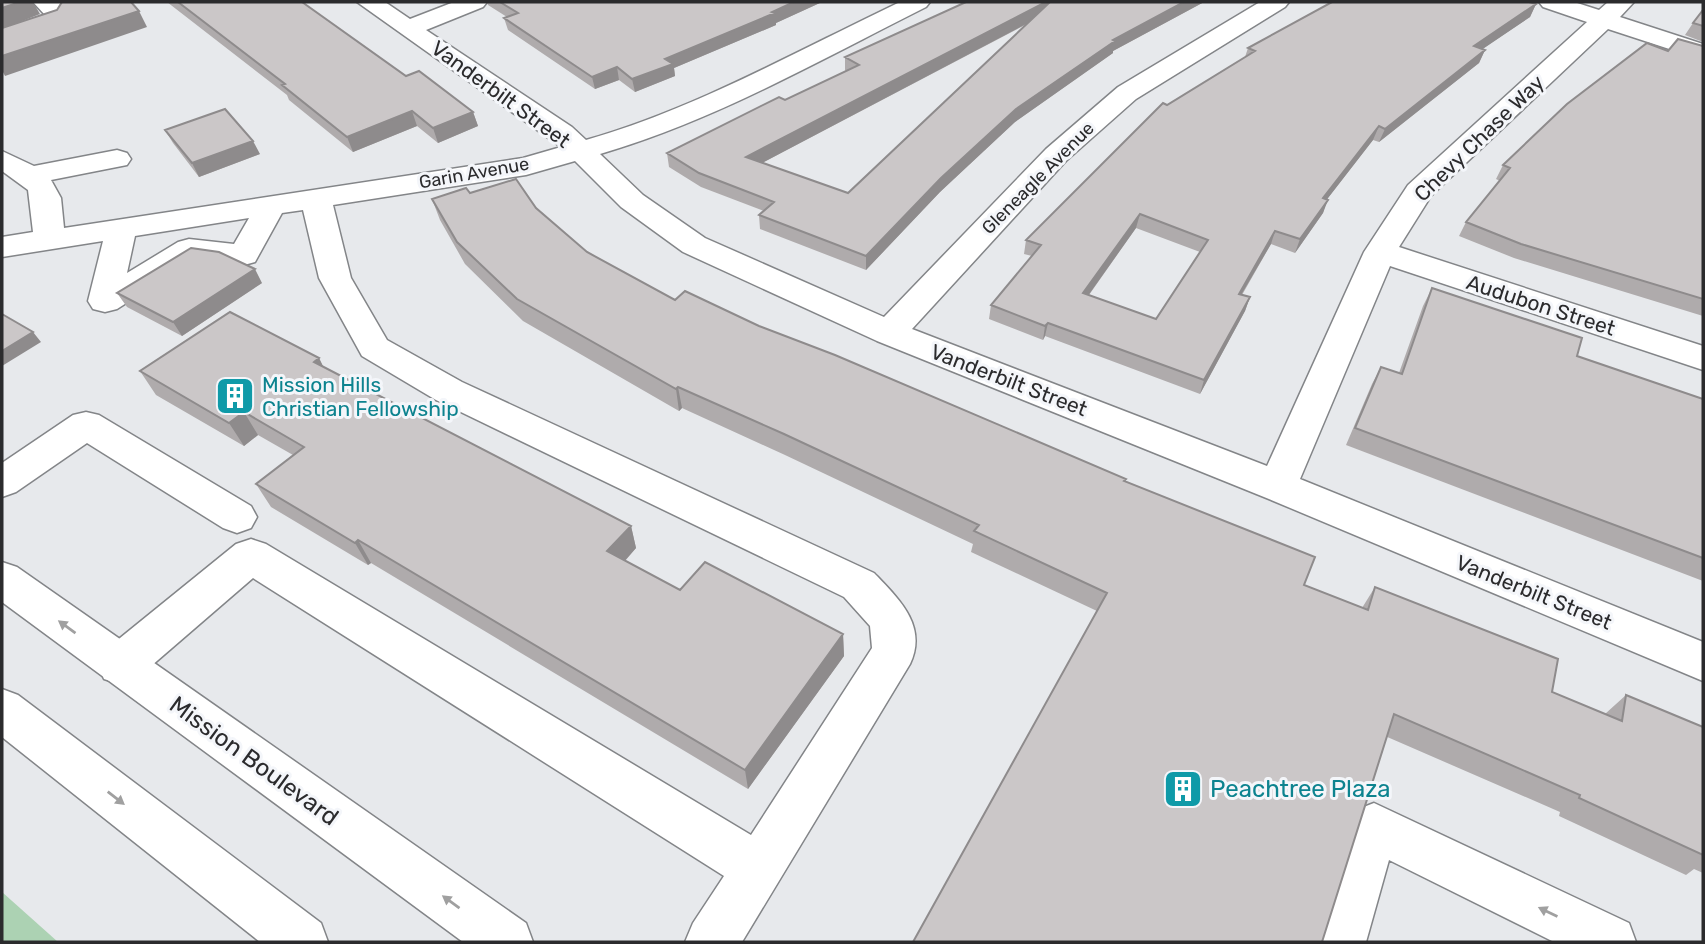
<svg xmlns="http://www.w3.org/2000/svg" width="1705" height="944" viewBox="0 0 1705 944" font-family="Rubik,sans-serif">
<rect width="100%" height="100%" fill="#e7e9ec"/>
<path fill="#acd2b3" d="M2 892 58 942H2Z"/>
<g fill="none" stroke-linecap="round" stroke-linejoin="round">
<g stroke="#838588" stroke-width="3">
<path id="minor" d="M33 2H59L71 14 66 24 2 46V31L45 15Z
M357 2H385L410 19 454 2H487L483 7 426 30 572 127 586 140C695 109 797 51 900 2H930L926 7C820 60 714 121 600 154L643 195 705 238 884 317 1046 149 1118 87 1260 2H1289L1285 7 1136 99 1066 161 912 329 1267 466 1364 252 1408 185 1587 22 1543 7 1539 2H1574L1599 10 1608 2H1634L1620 17 1703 44V60L1608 29 1431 196 1399 247 1703 346V370L1390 266 1300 479 1703 642V681L1264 497 877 341 683 252 621 207 575 161 526 175 333 205 351 278 387 340 462 382 874 573C899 599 928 626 910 664L742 942H685L693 923 724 876 253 578 136 679 120 684 104 679 98 665 104 651 236 544 251 539 266 544 751 835 872 648 870 626 844 597 436 400 362 356 319 278 303 210 282 213 255 262 244 265 195 259 117 309 105 312 93 309 88 301 103 241 2 257V237L33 232 28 190 2 171V151L34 166 117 150 127 153 131 159 127 165 51 180 61 198 64 228 523 158 561 147ZM249 218 234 244 189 239 178 242 127 273 135 236Z
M86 412 99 415 251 506 257 517 251 528 237 533 223 528 87 443 16 492 2 497V463L73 415Z
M1374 803 1629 923 1636 942H1554L1389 860 1366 942H1314L1356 810Z"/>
</g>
<g stroke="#838588" stroke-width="3">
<path id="major" d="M2 562 17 567 526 923 533 942H463L2 602Z
M2 689 18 695 321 923 328 942H260L2 737Z"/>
</g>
<use href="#minor" fill="#fff" fill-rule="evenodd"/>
<use href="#major" fill="#fff" fill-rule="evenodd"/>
</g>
<path fill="#afabac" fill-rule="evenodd" d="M167 2H302L406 76 473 112 478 126 438 143 417 126 353 152 289 100 287 95Z
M487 2H822L776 23V25L674 68 675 76 635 92 619 80 595 89 508 30 504 18 507 17 488 5Z
M966 2H1204L1113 51V53L1015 122 940 192 866 270 760 229 759 215 764 211 701 187 669 167 667 153 785 100 846 71 845 70V57ZM1027 24 848 193 762 163Z
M1536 4 1530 17 1482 49 1485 50 1479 63 1379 142 1373 140 1327 199 1323 213 1295 253 1271 244 1242 295 1250 297 1245 311 1200 394 1045 336 1043 340 989 319 991 305 1032 256 1024 254 1026 240 1245 57 1248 48ZM1136 228 1200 252 1156 319 1089 295Z
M1703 10V42L1685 35 1693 23Z
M1703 46V316L1514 258 1459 236 1466 222 1500 181 1496 179 1503 165 1668 51Z
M165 130 260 154 199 177 173 143Z
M470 193 536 208 587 252 675 300 759 326 1126 479 1125 482 1304 585 1362 608 1375 587 1552 692 1605 714 1626 695 1703 727V873L1694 869 1686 875 1559 816 1560 812 1097 611 971 552 973 544 785 455 682 408 679 411 523 321 465 264 440 220 432 199Z
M262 283 182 336 127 307 117 293Z
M1432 288 1577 356 1703 399V581L1346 445 1372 384 1381 367 1399 373 1423 306Z
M319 358 323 367 631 526 636 548 625 561 680 590 843 634 844 656 748 789 371 563 368 565 271 507 256 484 293 455 258 435 244 446 156 395 140 371Z"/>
<path fill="#8e8b8c" d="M20 2H33L40 14 2 29V8Z
M794 2H822L776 23V25L674 68 675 76 635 92 632 79 665 59Z
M1046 2H1051L1049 12 747 171 746 157Z
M1184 2H1204L1113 51V53L1015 122 940 192 866 270V256L941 178 1016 109 1113 40Z
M1536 4 1530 17 1468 59 1474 46Z
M139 11 147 27 5 76 2 70V56Z
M1485 50 1479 63 1379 142 1385 129Z
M617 67 619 80 595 89 592 77Z
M412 111 417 126 353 152 347 137Z
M473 112 478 126 438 143 433 128Z
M1379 126 1373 140 1318 211 1323 198Z
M253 141 260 154 199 177 192 163Z
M1328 200 1323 213 1295 253 1300 239Z
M1140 214 1136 228 1080 307 1083 293Z
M1275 231 1271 244 1234 307 1239 294Z
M255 269 262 283 182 336 173 322Z
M1250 297 1245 311 1200 394 1204 380Z
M1048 323 1045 336 1043 340 1045 326Z
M33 332 41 342 2 366V351Z
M319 358 331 382 314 362Z
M678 387 682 408 679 411 676 389Z
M244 412 258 435 244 446 229 423Z
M631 526 636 548 614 573 607 551Z
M358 540 371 563 368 565 355 543Z
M843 634 844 656 748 789 745 770Z"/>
<path fill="#cbc7c8" stroke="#8e8b8c" stroke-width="2" fill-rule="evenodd" d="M2 2H20L2 8Z
M62 2H131L139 11 2 56V28L57 10Z
M178 2H302L406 76 419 71 473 112 433 128 412 111 347 137 282 85 285 84Z
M500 2H794L772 12 775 13 665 59 673 64 632 79 617 67 592 77 504 18 518 13Z
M966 2H1046L746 157 848 193 1050 2H1184L1113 40 1115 41 1016 109 941 178 866 256 759 215 774 202 699 173 667 153 779 97 785 100 859 65 845 57Z
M1332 2H1529L1536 4 1474 46 1485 50 1385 129 1379 126 1323 198 1328 200 1300 239 1275 231 1239 294 1250 297 1204 380 1048 323 1045 326 991 305 1041 245 1026 240 1163 103 1167 105 1255 51 1248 48ZM1140 214 1208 240 1156 319 1083 293Z
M1703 10V26L1693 23Z
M1678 39 1703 46V299L1521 244 1466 222 1510 168 1503 165 1567 104 1647 43 1668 51Z
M225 109 253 141 192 163 165 130Z
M516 179 536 208 587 252 675 300 685 291 759 326 835 355 1126 479 1124 481 1315 557 1304 585 1368 610 1375 587 1558 659 1552 692 1622 721 1626 695 1703 727V855L1579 798 1580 795 1394 714 1322 942H913L1107 593 974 531 979 525 784 434 678 387 676 389 517 299 457 242 432 199 466 188 470 193Z
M191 248 219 252 255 269 173 322 117 293Z
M1432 288 1582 338 1577 356 1703 399V558L1355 428 1381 367 1402 374Z
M230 312 319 358 314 362 631 526 607 551 680 590 705 562 843 634 745 770 358 540 355 543 256 484 304 447 244 412 229 423 140 371Z
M2 314 33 332 2 351Z"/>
<defs><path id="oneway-solid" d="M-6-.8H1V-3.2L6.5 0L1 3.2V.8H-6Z" transform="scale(1.75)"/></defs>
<g fill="#a0a0a0">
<use href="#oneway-solid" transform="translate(67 627) rotate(-144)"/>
<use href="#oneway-solid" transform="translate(116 798) rotate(38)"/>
<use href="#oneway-solid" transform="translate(451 902) rotate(-144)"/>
<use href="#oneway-solid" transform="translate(1548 912) rotate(-154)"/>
</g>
<defs>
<g id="building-square" transform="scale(2.0125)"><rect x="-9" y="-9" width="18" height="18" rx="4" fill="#0f9aa8" stroke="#f4f6fa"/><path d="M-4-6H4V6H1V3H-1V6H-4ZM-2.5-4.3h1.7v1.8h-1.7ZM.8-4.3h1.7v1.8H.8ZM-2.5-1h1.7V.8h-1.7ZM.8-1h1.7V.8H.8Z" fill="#fff"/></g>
</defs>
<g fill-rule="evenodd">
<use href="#building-square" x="235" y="396"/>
<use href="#building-square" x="1183" y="789"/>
</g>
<g text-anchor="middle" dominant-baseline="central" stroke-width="6" stroke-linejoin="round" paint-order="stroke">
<g font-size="18" fill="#2b2b2d" stroke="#f4f6fa">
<text transform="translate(474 173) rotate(-10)">Garin Avenue</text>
<text transform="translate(1038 178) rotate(-45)">Gleneagle Avenue</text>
</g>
<g font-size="21" fill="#2b2b2d" stroke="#f4f6fa">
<text transform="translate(501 94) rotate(36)">Vanderbilt Street</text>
<text transform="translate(1479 138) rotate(-44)">Chevy Chase Way</text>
<text transform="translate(1541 305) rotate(18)">Audubon Street</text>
<text transform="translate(1009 380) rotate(21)">Vanderbilt Street</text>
<text transform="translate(1534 592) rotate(22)">Vanderbilt Street</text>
</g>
<g font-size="21" fill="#0d838f" stroke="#f4f6fa" text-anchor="start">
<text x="262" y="384">Mission Hills<tspan x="262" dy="24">Christian Fellowship</tspan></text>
</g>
<g font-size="24" fill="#2b2b2d" stroke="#f4f6fa">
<text transform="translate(254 761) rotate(36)">Mission Boulevard</text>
</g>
<g font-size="24" fill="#0d838f" stroke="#f4f6fa" text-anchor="start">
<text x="1210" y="789">Peachtree Plaza</text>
</g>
</g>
<rect width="1705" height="944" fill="none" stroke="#2b2b2d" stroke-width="7"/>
</svg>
